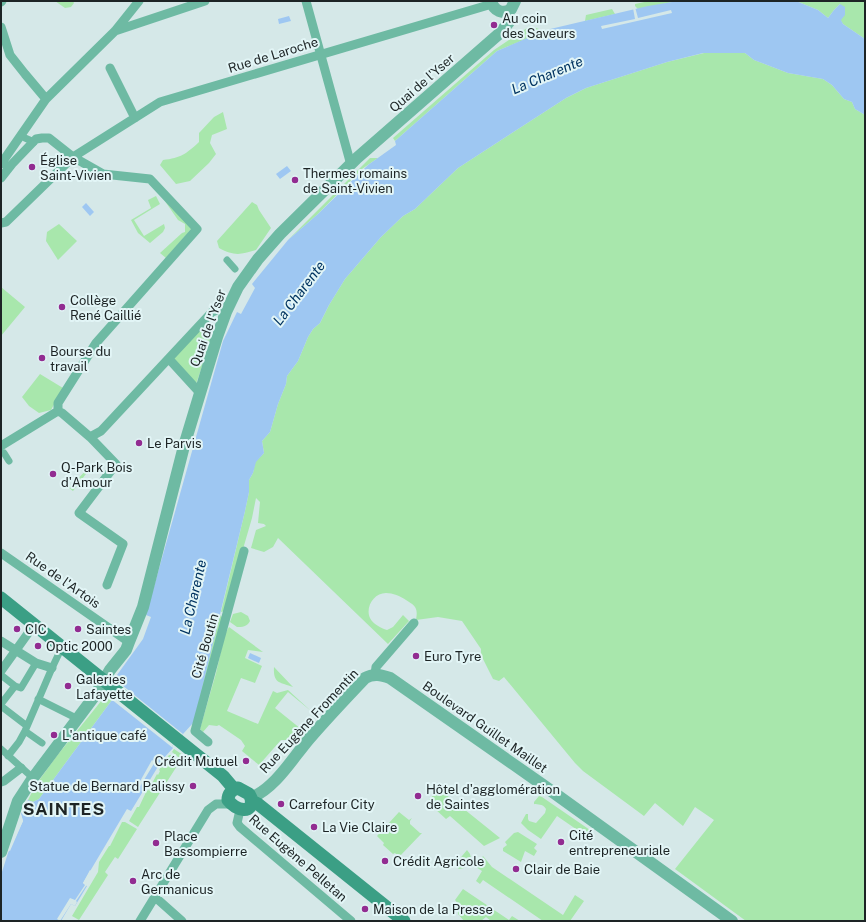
<svg xmlns="http://www.w3.org/2000/svg" width="866" height="922" viewBox="0 0 866 922" font-family="'Public Sans',sans-serif">
<rect width="100%" height="100%" fill="#d5e8e8"/>
<path fill="#a8e7ac" d="M55 1H73L74 3 71 7 65 8Z
M649 1H678L638 9 635 6V4Z
M796 1H865V39L843 24 841 21 840 4 834 10 828 18 818 10Z
M612 9 615 14 585 21 586 15Z
M530 26 539 29 540 33 497 51 395 141 393 138 494 50Z
M736 52 745 53 754 60 788 73 823 79 832 85 844 99 852 102 855 109 865 115V921H746L675 869 714 820 695 807 683 826 655 803 644 816 583 771 575 763 504 677 499 681 493 679 481 655V649L462 621 438 617 416 620C418 608 416 606 406 600 400 596 393 593 386 593 374 593 365 607 370 618 373 624 381 628 387 630L393 627 403 615 409 621 388 644 278 538 273 547 264 552 251 548 256 530 266 526 264 524 258 523 260 502 256 498 252 518 225 611 221 612 245 511 249 492V480L253 473 255 462 264 453 262 441 270 432 278 404 286 384 287 376 298 361 308 337 313 329 320 323 329 305 345 279 381 237 403 216 415 209 458 168 566 98 586 88 667 62 704 53Z
M223 112 227 129 212 135 210 143 216 154 209 163 190 181 176 184 160 165 163 160C181 158 186 154 199 142V133L214 117Z
M370 158H378L362 169 318 214 288 240Z
M160 194 192 228 166 258 160 253 182 233 185 232V224L178 220Z
M156 196 160 204 134 220 144 236 164 224 165 228 163 232 150 243 138 233 131 220 151 208 148 200Z
M252 202 257 205 259 210 271 228 256 250C240 255 234 256 219 248L217 241Z
M59 224 77 241 58 260 46 241 47 232Z
M1 287 25 307 1 336Z
M202 327 213 334 195 387 169 359Z
M40 374 63 388 51 410 39 413 29 406 22 397Z
M91 465 92 466 73 491 69 488Z
M241 612 248 616 250 621C247 627 242 627 237 627L230 622 233 614Z
M220 615 224 619 204 690 199 697Z
M229 627 263 652 248 650 245 658 262 666 255 683 241 678 227 711 258 724 273 691 277 693 288 690 311 711 288 692 275 708 301 729 306 724 312 730 303 740H281L259 765 242 751 245 746 241 740 219 725 217 726 209 725 203 732 200 729 216 673 225 634Z
M274 667 293 687C280 682 273 684 274 667Z
M106 695 112 700 39 799 33 802 28 800 35 786 56 757Z
M174 749 186 757 183 761 172 752Z
M169 755H171L179 761 176 764 177 766 138 827 129 821 137 807H139L147 790 148 791 157 774 158 775 160 771 159 770Z
M439 789 500 838 484 846 450 816 446 819 435 809 434 805 426 803Z
M539 796 542 797 590 830 586 836 557 816 541 839 528 830 521 823 526 814H528V819L529 821 536 823 545 813 546 809C542 803 538 805 534 804V802Z
M399 812 409 820 412 818 410 821V824L420 833H422L399 857 395 853 393 854 383 845 384 843 377 836Z
M122 822H125L137 829 118 859 115 857 105 872 108 875 79 920 72 916 98 872 99 862 109 846H110Z
M518 832 537 844 534 848 537 851 534 856 525 851 521 862 503 851V848L507 845 505 842 514 833Z
M467 850 470 854 471 858 464 868 459 869 457 867 459 864 457 862Z
M483 856 492 867 563 915 575 895 584 901 570 921H543L483 880 480 884 476 881 482 871 476 867Z
M463 889 509 920 512 916 520 921H491L486 917 481 921H464L458 914 460 906 455 900Z"/>
<path fill="#9ec7f2" d="M678 1H796L818 10 828 18 834 10 840 4 845 7V15L841 20 843 24 865 39V115L855 109 852 102 844 99 832 85 823 79 788 73 754 60 745 53H703L667 62 586 88 566 98 458 168 415 209 403 216 381 237 345 279 329 305 320 323 313 329 308 337 298 361 287 376 286 384 278 404 270 432 262 441 264 453 256 462 253 473 249 480V492L245 511 194 722 172 746 173 748 162 760 131 811 127 809 83 883 87 886 75 906 71 904 61 921H1V875L8 853 23 821 21 814 28 800 33 802 39 799 112 700 106 695 117 681V675L143 639 151 617 146 615 223 341 237 312 241 314 255 288 252 284 288 240 318 214 368 165 396 145 395 141 497 51 546 30 648 6Z
M289 16 291 21 279 24 278 19Z
M287 166 291 171 280 179 276 174Z
M86 203 94 212 90 216 82 207Z
M250 653 261 658 259 663 248 658Z"/>
<path fill="#d5e8e8" d="M635 7 638 18 671 10 672 13 602 29 601 26 635 19 633 8Z
M117 681 183 734 172 746 173 748 106 695Z
M152 760 155 762 136 793 134 792Z
M21 814 23 821 10 851 8 850 21 821 20 817Z
M90 870 92 872 85 882 88 884 86 886 76 901 77 902 75 906 71 904 60 921 57 919 70 898 75 900 85 885 83 883Z"/>
<g fill="none" stroke-linecap="round" stroke-linejoin="round">
<path stroke="#6ebaa3" stroke-width="7" d="M25 138 34 142
M227 260 235 269
M4 453 9 461
M1 675 15 686
M38 699 78 719
M1 704 15 686 21 688 36 663
M1 706 27 726
M25 731 42 743
M1 749 33 778
M8 756 19 742 25 731 52 668 62 647"/>
<path stroke="#6ebaa3" stroke-width="9" d="M306 1 351 165
M1 2 2 1
M1 27 10 55 25 74 46 99
M115 31 205 1
M110 68 135 118
M1 164 46 99 115 31 139 1
M1 178 12 164 36 139 42 138H49L73 157 103 174 150 179 197 229 96 343 58 403V411
M1 223 6 222 73 157 160 102 492 4
M169 359 200 393
M90 437 116 464 79 513 123 544 107 585
M1 446 58 411 62 413 90 437 101 431 212 312 217 310 226 312
M1 553 129 642
M1 641 36 663 52 668
M1 671 34 625
M375 674 376 667 414 623
M208 742 195 731 244 551
M1 782 4 781 21 768
M240 810 237 823 240 827 351 921
M155 897 182 921
M140 921 208 810 216 804H231"/>
<path stroke="#6ebaa3" stroke-width="12" d="M491 1C494 11 503 15 511 9L515 1
M251 798C276 787 292 759 309 739 327 718 346 698 365 678 374 673 381 675 390 678L543 785 732 921
M1 852 18 801 33 778 96 694 110 670 126 650 129 642 143 607 184 446 217 337 226 312 238 287 258 259 280 234 357 158 500 33 509 22 508 11"/>
<path stroke="#3b9f85" stroke-width="13" d="M1 598 223 776 234 789
M238 788 249 794 251 798C254 815 236 811 228 800 228 794 232 789 238 788Z
M252 801 258 804 404 921"/>
</g>
<g fill="#922c91" stroke="#e2f5f6" stroke-width="1.5">
<circle cx="494" cy="25" r="4"/>
<circle cx="32" cy="167" r="4"/>
<circle cx="295" cy="180" r="4"/>
<circle cx="62" cy="307" r="4"/>
<circle cx="42" cy="358" r="4"/>
<circle cx="139" cy="443" r="4"/>
<circle cx="53" cy="474" r="4"/>
<circle cx="17" cy="629" r="4"/>
<circle cx="78" cy="629" r="4"/>
<circle cx="38" cy="646" r="4"/>
<circle cx="416" cy="656" r="4"/>
<circle cx="68" cy="686" r="4"/>
<circle cx="54" cy="735" r="4"/>
<circle cx="246" cy="761" r="4"/>
<circle cx="193" cy="786" r="4"/>
<circle cx="418" cy="796" r="4"/>
<circle cx="281" cy="804" r="4"/>
<circle cx="314" cy="827" r="4"/>
<circle cx="561" cy="842" r="4"/>
<circle cx="156" cy="843" r="4"/>
<circle cx="385" cy="861" r="4"/>
<circle cx="516" cy="869" r="4"/>
<circle cx="133" cy="881" r="4"/>
<circle cx="365" cy="909" r="4"/>
</g>
<g text-anchor="middle" dominant-baseline="central" stroke-width="4" stroke-linejoin="round" paint-order="stroke">
<g font-size="13" fill="#1d2425" stroke="#e2f5f6" text-anchor="start">
<text x="502" y="18">Au coin<tspan x="502" dy="15">des Saveurs</tspan></text>
<text x="40" y="160">Église<tspan x="40" dy="15">Saint-Vivien</tspan></text>
<text x="303" y="173">Thermes romains<tspan x="303" dy="15">de Saint-Vivien</tspan></text>
<text x="70" y="300">Collège<tspan x="70" dy="15">René Caillié</tspan></text>
<text x="50" y="351">Bourse du<tspan x="50" dy="15">travail</tspan></text>
<text x="147" y="443">Le Parvis</text>
<text x="61" y="467">Q-Park Bois<tspan x="61" dy="15">d'Amour</tspan></text>
<text x="25" y="629">CIC</text>
<text x="86" y="629">Saintes</text>
<text x="46" y="646">Optic 2000</text>
<text x="424" y="656">Euro Tyre</text>
<text x="76" y="679">Galeries<tspan x="76" dy="15">Lafayette</tspan></text>
<text x="62" y="735">L'antique café</text>
<text x="238" y="761" text-anchor="end">Crédit Mutuel</text>
<text x="185" y="786" text-anchor="end">Statue de Bernard Palissy</text>
<text x="426" y="789">Hôtel d'agglomération<tspan x="426" dy="15">de Saintes</tspan></text>
<text x="289" y="804">Carrefour City</text>
<text x="322" y="827">La Vie Claire</text>
<text x="569" y="835">Cité<tspan x="569" dy="15">entrepreneuriale</tspan></text>
<text x="164" y="836">Place<tspan x="164" dy="15">Bassompierre</tspan></text>
<text x="393" y="861">Crédit Agricole</text>
<text x="524" y="869">Clair de Baie</text>
<text x="141" y="874">Arc de<tspan x="141" dy="15">Germanicus</tspan></text>
<text x="373" y="909">Maison de la Presse</text>
</g>
<g font-size="13" fill="#1d2425" stroke="#e2f5f6">
<text transform="translate(273 55) rotate(-17)">Rue de Laroche</text>
<text transform="translate(422 83) rotate(-41)">Quai de l'Yser</text>
<text transform="translate(208 328) rotate(-70)">Quai de l'Yser</text>
<text transform="translate(63 580) rotate(35)">Rue de l'Artois</text>
<text transform="translate(205 646) rotate(-74)">Cité Boutin</text>
<text transform="translate(309 721) rotate(-47)">Rue Eugène Fromentin</text>
<text transform="translate(485 727) rotate(35)">Boulevard Guillet Maillet</text>
<text transform="translate(298 858) rotate(41)">Rue Eugène Pelletan</text>
</g>
<g font-size="14" font-style="italic" fill="#003360" stroke="#e2f5f6">
<text transform="translate(547 75) rotate(-23)">La Charente</text>
<text transform="translate(299 293) rotate(-53)">La Charente</text>
<text transform="translate(193 597) rotate(-77)">La Charente</text>
</g>
<g font-size="17" font-weight="bold" letter-spacing="1" fill="#1d2425" stroke="#e2f5f6">
<text x="64" y="809">SAINTES</text>
</g>
</g>
<rect width="866" height="922" fill="none" stroke="#1d2425" stroke-width="4"/>
</svg>
